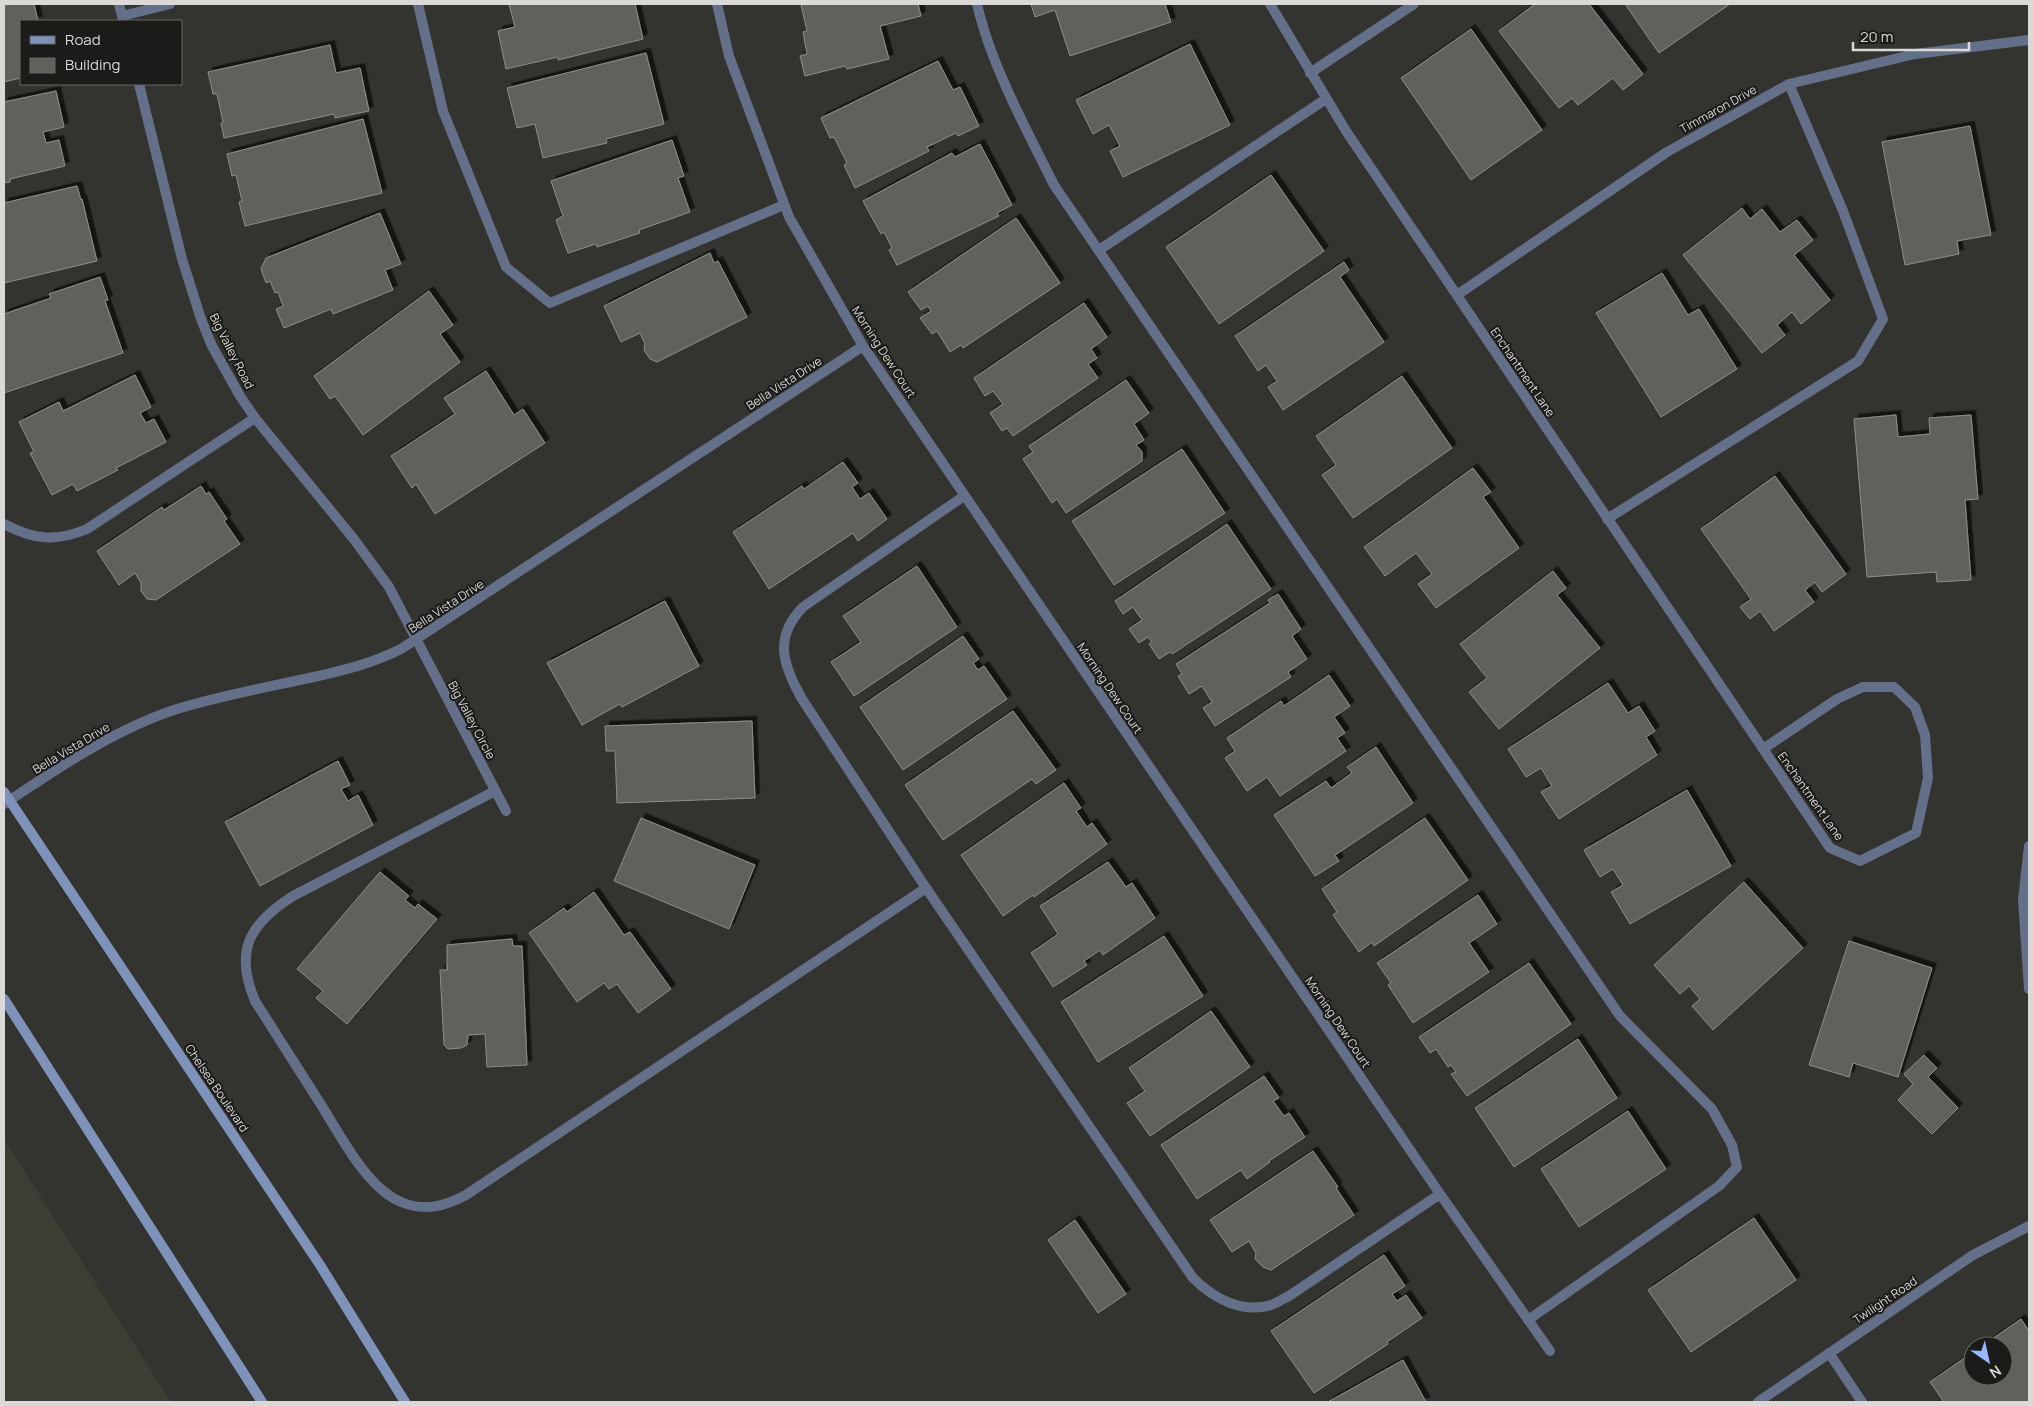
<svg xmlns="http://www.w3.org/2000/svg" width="2033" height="1406" viewBox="0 0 2033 1406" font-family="Manrope,sans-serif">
<defs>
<filter id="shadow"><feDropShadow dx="4.5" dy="-4.5" stdDeviation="0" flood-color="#0009"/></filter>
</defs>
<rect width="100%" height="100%" fill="#33332f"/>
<path fill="#3e3d33" d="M4 1139 171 1402H4Z"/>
<path fill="#61615c" stroke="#8e8e89" filter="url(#shadow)" d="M4 4H34L38 21H21V78L4 82Z
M509 4H635L643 39 558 60V57L506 69 498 31 515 27Z
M806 4H918L921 16 880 26 889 59 847 69 845 66 805 76 800 56 807 54 803 32 807 31 801 5Z
M1031 4H1165L1171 22 1070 56 1055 10 1035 17Z
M1535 4H1589L1643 74 1623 90 1613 78 1578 105 1572 98 1559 108 1499 31Z
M1625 4H1730L1659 53Z
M1471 29 1542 130 1471 180 1401 78Z
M1190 44 1230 125 1123 177 1110 151 1120 146 1109 125 1093 134 1076 100Z
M330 45 336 73 360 68 369 111 335 118 334 114 224 138 221 123 223 122 217 94H213L208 72Z
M646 53 664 124 606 139 607 143 543 158 535 124 517 128 507 88Z
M938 61 953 90 960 87 979 126 958 136 956 133 927 147 929 151 855 188 844 165 847 163 834 137 830 138 821 118Z
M56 91 64 127 43 132 46 143 59 140 65 166 10 179V182L4 183V102Z
M363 119 382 193 245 226 239 202 242 201 236 175 232 176 227 154Z
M1970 126 1991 235 1957 241 1959 254 1905 265 1882 142Z
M672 140 684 176 678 178 690 212 639 230 640 233 597 247 596 244 568 253 556 220 563 216 551 181Z
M980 144 1012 205 997 213 999 216 897 265 889 250 892 248 884 232 881 234 863 201 952 153 955 157Z
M1271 175 1324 251 1219 324 1166 247Z
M77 186 81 200 82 199 97 261 4 283V203Z
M1742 208 1750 219 1762 209 1780 232 1797 220 1813 240 1794 255 1830 300 1801 324 1792 312 1777 325 1785 335 1762 353 1683 255Z
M380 213 401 264 385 270 393 290 333 314 331 309 284 328 276 309 283 306 278 292 275 293 270 281 266 283 261 269 266 258Z
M1016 218 1060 283 963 348 961 345 950 352 937 331 932 334 920 318 931 311 928 306 921 310 908 292Z
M710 253 714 263 718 261 747 317 657 362 650 359 644 350 645 344 640 333 621 342 604 306Z
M1344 262 1349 270 1340 277 1384 342 1283 410 1268 387 1277 381 1266 365 1258 371 1235 336Z
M1662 273 1688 315 1699 309 1737 369 1661 417 1596 313Z
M100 277 108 300 105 301 123 353 4 393V314L51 298 49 294Z
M429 291 453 325 440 334 460 362 363 435 335 396 330 399 314 376Z
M1084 303 1107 337 1091 349 1097 358 1088 364 1098 378 1013 436 1007 428 1002 431 990 413 1003 404 993 391 985 396 974 378Z
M486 371 514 415 523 409 545 443 435 514 416 484 412 488 391 456 455 414 444 398Z
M135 375 151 407 140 413 146 423 154 419 166 442 116 468 118 470 77 491 73 484 52 495 30 453 34 452 19 422 59 402 63 411Z
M1402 376 1452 448 1353 518 1322 475 1336 465 1316 436Z
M1126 380 1149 413 1134 424 1144 440 1136 445 1142 452V461L1066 513 1057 499 1052 503 1023 459 1033 452 1029 446Z
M1896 415 1898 437 1930 434 1929 418 1971 415 1978 499 1965 500 1971 580 1937 582 1936 572 1867 577 1854 419Z
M1182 449 1225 513 1114 585 1072 521Z
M843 462 858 483 852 487 860 499 869 493 887 519 858 541 853 533 769 589 733 532 802 486 804 489Z
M1473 468 1491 492 1483 497 1519 548 1436 608 1418 584 1432 574 1416 553 1385 576 1364 547Z
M1775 476 1846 574 1822 592 1815 582 1805 590 1814 602 1774 631 1760 611 1750 619 1740 607 1751 599 1701 529Z
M201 486 206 494 209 492 227 519 224 521 240 544 156 600 147 599 141 591V583L135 573 119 585 97 551 162 507 164 510Z
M1227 524 1271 589 1172 654 1170 652 1159 659 1149 644 1152 642 1148 637 1139 643 1129 629 1142 620 1133 607 1123 614 1115 601Z
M917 566 957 627 854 696 831 662 861 642 843 616Z
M1553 571 1566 588 1557 595 1600 648 1499 729 1469 692 1487 678 1460 644Z
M1278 594 1301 629 1292 636 1307 659 1288 672 1291 677 1215 726 1203 708 1212 702 1202 686 1189 694 1178 676 1182 674 1176 664 1270 603 1268 600Z
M665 601 699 666 622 707 620 704 582 725 547 663Z
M963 636 979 659 973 663 978 670 984 666 1007 699 903 770 860 707Z
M1329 675 1350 706 1334 717 1345 733 1337 738 1346 751 1280 796 1267 777 1247 791 1225 758 1235 751 1227 738 1281 701 1284 706Z
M1608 683 1628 713 1639 706 1655 731 1646 737 1657 755 1559 819 1541 792 1552 786 1541 768 1526 777 1508 749Z
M1013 711 1056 770 1036 784 1032 779 943 840 905 785Z
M752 721 755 798 617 803 615 751H606L605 726Z
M1376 747 1413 803 1335 855 1339 861 1315 876 1274 815 1326 781 1331 788 1352 773 1347 767Z
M338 761 350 785 341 789 348 801 358 795 373 825 260 886 225 822Z
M1064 783 1081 808 1076 811 1087 827 1092 823 1107 844 1034 897 1033 895 1003 916 961 855Z
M1687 790 1731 866 1630 924 1611 892 1623 885 1613 869 1600 877 1584 850Z
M641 818 755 865 729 929 614 881Z
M1425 818 1468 880 1374 946 1372 942 1359 952 1333 915 1337 912 1322 889Z
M1108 862 1126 887 1132 883 1155 918 1103 955 1100 950 1084 961 1087 965 1053 987 1031 953 1058 934 1040 906Z
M380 872 409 896 405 900 415 908 418 904 437 919 347 1024 316 998 323 991 297 969Z
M1744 882 1803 948 1713 1030 1692 1006 1700 999 1689 986 1680 994 1654 965Z
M594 892 624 935 630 932 671 989 638 1013 617 984 609 989 604 983 577 1002 529 933 564 908 567 912Z
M1478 895 1497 924 1469 943 1489 972 1413 1023 1388 985 1391 983 1377 963Z
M1164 936 1203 996 1098 1062 1061 1002Z
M512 939 513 946H522L527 1065 487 1067 485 1034 468 1035 467 1045 461 1048 448 1049 444 1045 440 970H447V945Z
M1849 941 1932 968 1898 1077 1853 1063 1849 1077 1809 1065Z
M1529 963 1571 1024 1467 1096 1451 1074 1456 1072 1451 1065 1448 1067 1436 1049 1430 1053 1419 1037Z
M1211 1011 1250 1067 1150 1136 1127 1103 1145 1091 1129 1068Z
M1578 1039 1617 1098 1514 1167 1475 1108Z
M1924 1055 1937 1068 1928 1077 1958 1108 1932 1134 1898 1100 1913 1084 1904 1074Z
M1264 1076 1279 1098 1273 1101 1284 1116 1289 1113 1305 1137 1269 1161 1270 1162 1247 1179 1241 1170 1197 1199 1161 1145Z
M1628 1111 1666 1169 1579 1227 1541 1169Z
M1313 1151 1338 1187 1336 1188 1354 1215 1271 1270 1263 1267 1255 1259 1256 1253 1249 1241 1232 1252 1210 1220Z
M1754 1218 1796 1280 1691 1352 1648 1290Z
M1075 1220 1126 1294 1098 1313 1048 1240Z
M1384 1255 1405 1286 1392 1294 1397 1301 1406 1295 1422 1318 1387 1342 1388 1344 1314 1393 1271 1331Z
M2021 1319 2029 1331V1402H1944L1930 1382 1973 1352V1376H2003V1346H1982Z
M1403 1360 1426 1402H1328Z"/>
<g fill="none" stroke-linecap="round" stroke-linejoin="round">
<path stroke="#647089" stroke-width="10" d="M418 4 443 111 506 267 550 303 784 205
M977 4C991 65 1026 129 1054 185L1620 1016 1712 1109 1732 1145 1737 1167 1719 1186 1528 1320
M1310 73 1414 4
M1099 250 1326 99
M964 496 803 607C773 638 783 665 802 699L926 888 1193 1278C1213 1298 1242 1314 1271 1305 1277 1303 1283 1299 1289 1296L1440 1194
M1607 519 1858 361 1883 319 1843 211 1789 84
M4 524C34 540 56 542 87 529L255 418
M495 791 293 896C249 924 234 951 255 1001 276 1034 297 1067 318 1100 339 1132 365 1187 401 1202 425 1212 445 1206 466 1195L926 888
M1829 1353 1862 1402"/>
<path stroke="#647089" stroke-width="10" d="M119 4 123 20
M717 4 729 56 789 217 863 346 1440 1194 1550 1351
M1270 4 1346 131 1830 848 1860 861 1916 833 1928 778 1925 735 1915 707 1894 687H1863L1837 699 1763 749
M122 16 170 4
M139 84 182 259 201 319 212 346 240 396 255 418 353 538 389 587 506 811
M1457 295 1667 152 1789 84 1915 54 2029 40
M4 804C58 768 115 729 177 709 222 695 269 687 314 677 345 670 373 663 401 649L863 346
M2029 846 2023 900 2029 989
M1758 1402 1973 1255 2029 1226"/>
<path stroke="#7f92b9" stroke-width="10" d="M4 792 320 1265 405 1402
M4 999 262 1402"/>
</g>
<g text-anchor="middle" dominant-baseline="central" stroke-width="4" stroke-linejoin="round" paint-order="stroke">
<g font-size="12" fill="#dad9d7" stroke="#1b1b19">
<text transform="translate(1718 109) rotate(-29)">Timmaron Drive</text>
<text transform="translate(232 351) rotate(63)">Big Valley Road</text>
<text transform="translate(884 352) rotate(57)">Morning Dew Court</text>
<text transform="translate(1523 372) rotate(56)">Enchantment Lane</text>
<text transform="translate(784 383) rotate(-33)">Bella Vista Drive</text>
<text transform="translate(446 606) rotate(-33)">Bella Vista Drive</text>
<text transform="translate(1110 688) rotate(56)">Morning Dew Court</text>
<text transform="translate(472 720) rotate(62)">Big Valley Circle</text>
<text transform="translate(71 748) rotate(-31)">Bella Vista Drive</text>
<text transform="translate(1811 796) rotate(55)">Enchantment Lane</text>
<text transform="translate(1338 1022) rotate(56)">Morning Dew Court</text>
<text transform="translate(217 1088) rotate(56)">Chelsea Boulevard</text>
<text transform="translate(1885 1300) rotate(-34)">Twilight Road</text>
</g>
</g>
<rect width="2033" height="1406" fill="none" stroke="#dad9d7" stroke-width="10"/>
<rect x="20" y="20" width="162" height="65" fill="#1b1b19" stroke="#676765"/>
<rect x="30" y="36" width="25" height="8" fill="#7f92b9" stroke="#676765"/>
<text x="65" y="45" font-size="15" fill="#dad9d7">Road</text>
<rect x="30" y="58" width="25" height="15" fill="#61615c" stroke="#676765"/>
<text x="65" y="70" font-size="15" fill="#dad9d7">Building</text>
<g transform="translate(1988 1361) rotate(146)"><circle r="24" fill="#1b1b19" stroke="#676765"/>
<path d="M0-4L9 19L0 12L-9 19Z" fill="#96b6fd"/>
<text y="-8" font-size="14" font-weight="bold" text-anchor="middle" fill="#dad9d7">N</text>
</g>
<path d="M1853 42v8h116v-8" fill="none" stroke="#dad9d7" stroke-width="2.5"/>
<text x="1860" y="42" font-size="15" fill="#dad9d7" stroke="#1b1b19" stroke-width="4" paint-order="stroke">20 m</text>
</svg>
